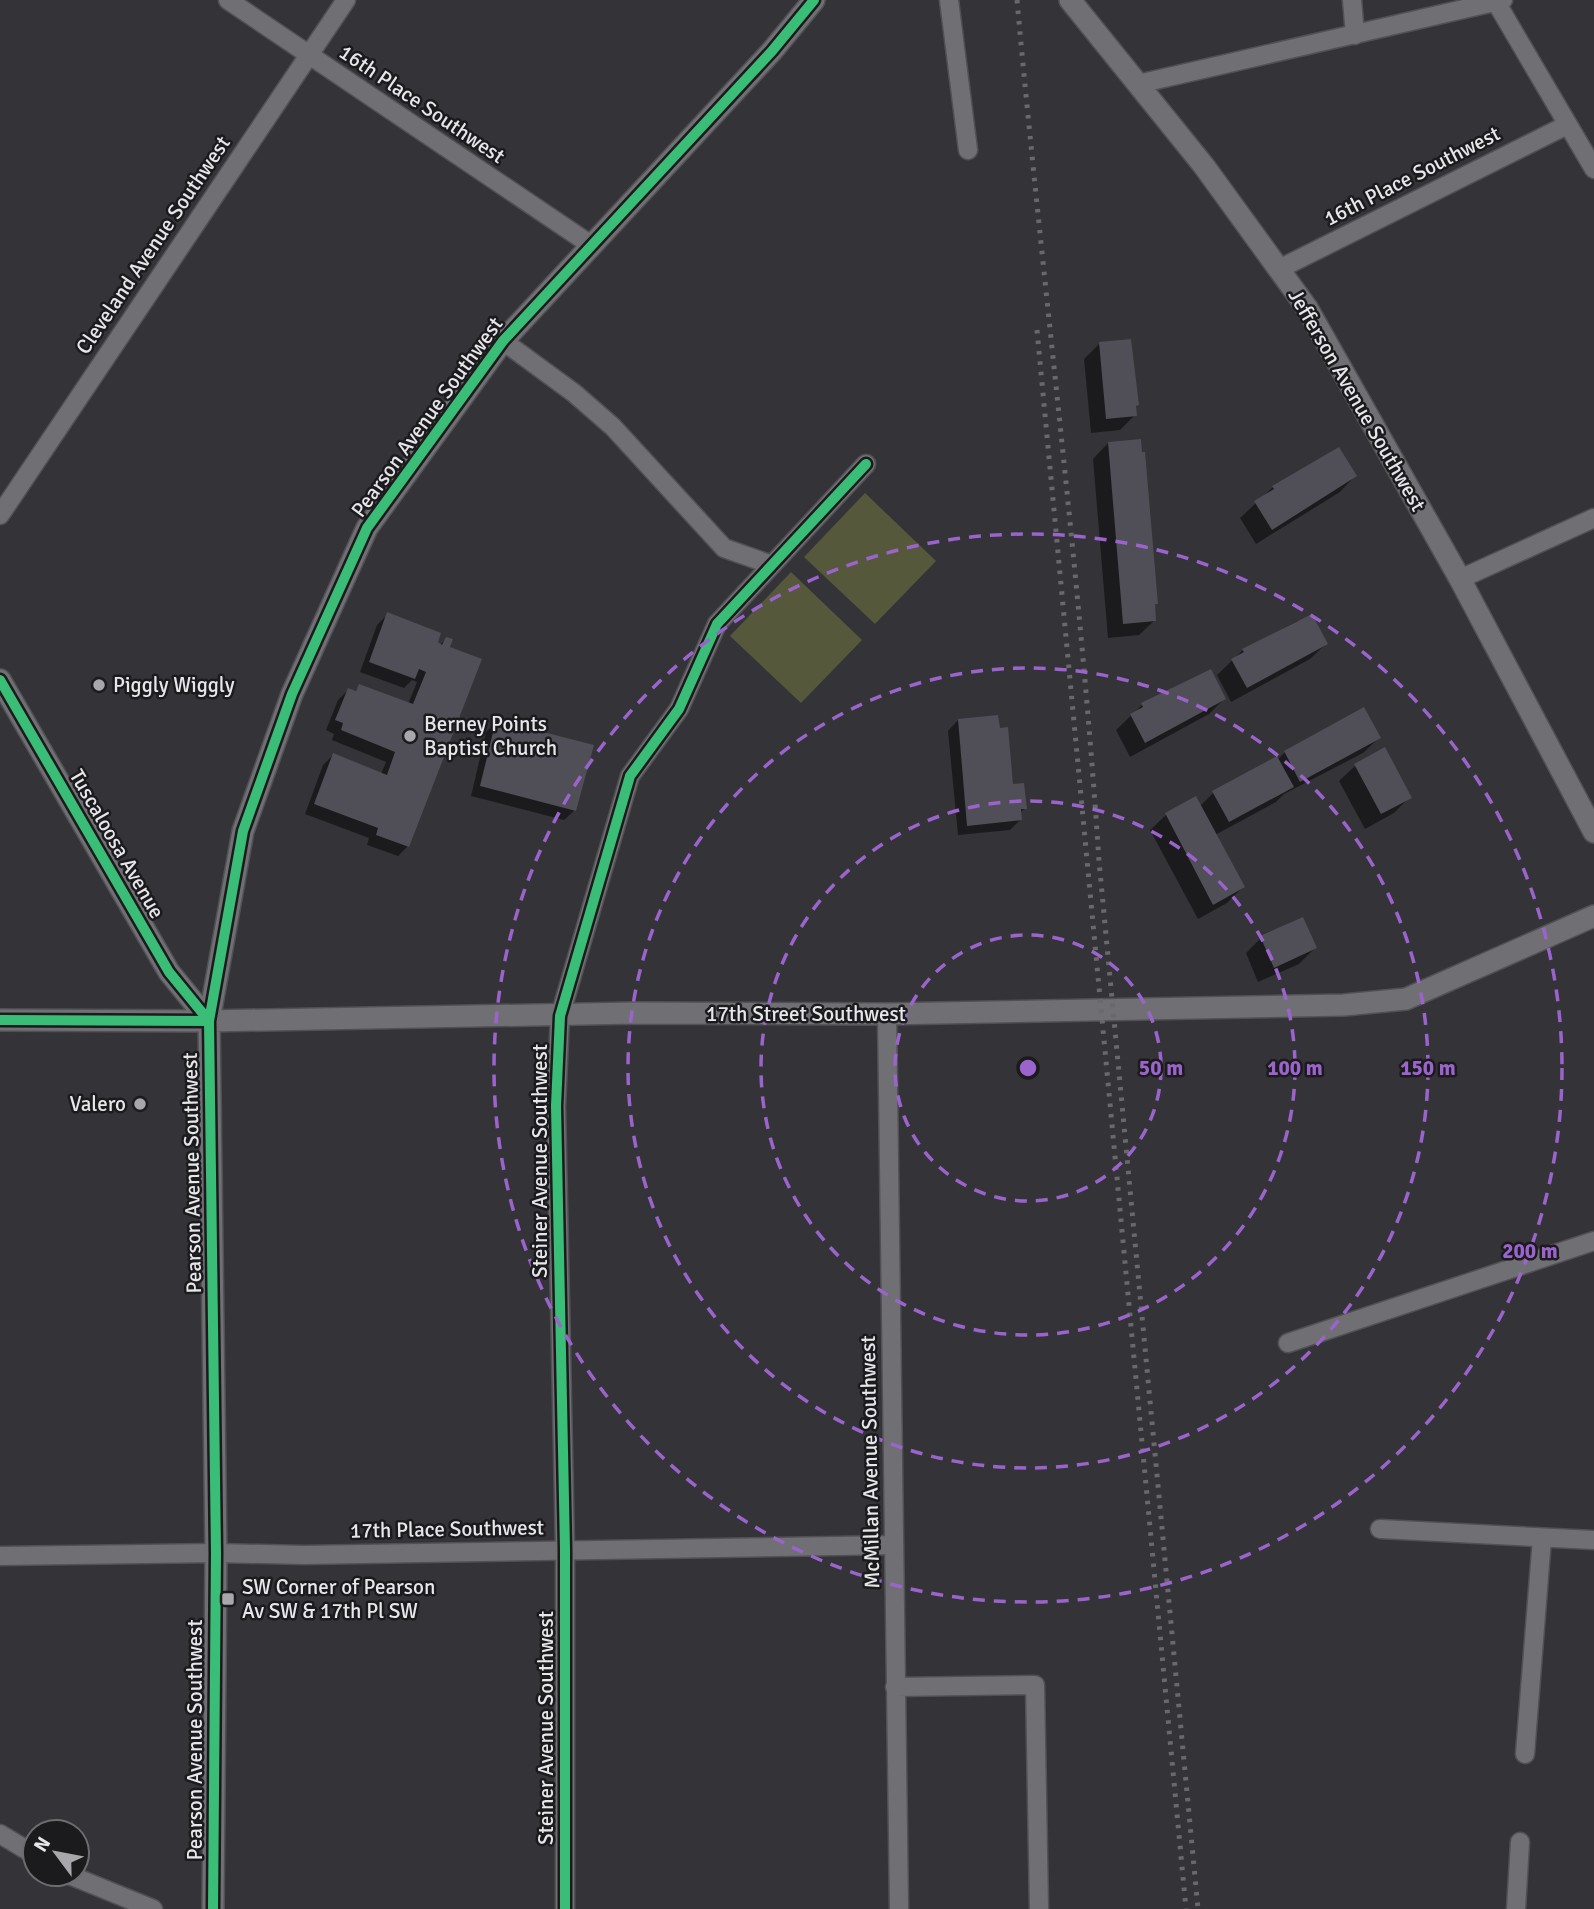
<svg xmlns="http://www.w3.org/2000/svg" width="1594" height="1909" viewBox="0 0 1594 1909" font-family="Signika,sans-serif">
<rect width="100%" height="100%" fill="#343338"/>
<path fill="#56583c" d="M865 493 936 561 875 624 804 557Z
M791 572 862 640 801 703 730 636Z"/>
<path fill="#0007" d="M1099 344 1135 407V415L1120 430 1091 433 1084 359Z
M1108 443 1156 603 1153 606 1155 620 1139 635 1108 638 1093 459Z
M1355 476 1340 492 1256 544 1240 518 1273 487Z
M387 615 440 645 446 639 408 846 398 856 367 845 369 838 305 814 323 765 333 755 381 774 386 762 332 740 334 734 326 730 338 700 348 690 354 692 360 686 408 704 417 682 412 680 404 688 360 672 377 625Z
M1297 621 1326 644 1310 659 1231 702 1217 675 1243 650Z
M1210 671 1224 699 1209 714 1130 757 1116 730 1142 705Z
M958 720 1025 808 1019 814 1020 820 1010 830 958 835 948 731Z
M496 722 575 810 564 820 471 796 486 732Z
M1379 738 1363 753 1284 794 1276 802 1215 835 1243 887 1227 903 1198 919 1150 830 1166 815 1196 799 1200 806 1213 793 1277 760 1285 752Z
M1384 750 1410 797 1394 813 1365 829 1339 781 1355 766Z
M1261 938 1315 948 1299 964 1258 982 1246 953Z"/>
<path fill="#504e57" d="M1131 339 1139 405 1136 406 1137 416 1106 419 1099 342Z
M1141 439 1142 452H1145L1158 604H1155L1156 621 1123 624 1108 442Z
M1339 447 1357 476 1272 530 1254 501 1274 489 1272 486Z
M387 612 441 633 438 642 442 645 446 637 453 639 450 647 482 659 409 847 376 835 378 828 314 804 333 753 387 775 395 752 341 730 343 723 335 720 348 688 356 691 359 684 413 704 426 672 419 669 415 679 369 662Z
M1312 614 1328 644 1247 688 1231 659 1244 652 1242 649Z
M1211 669 1226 699 1145 743 1130 714 1143 707 1141 703Z
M1364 707 1381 738 1300 782 1284 751Z
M998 715 1000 728 1008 727 1013 784 1024 783 1027 809H1021L1022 820 967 826 958 719Z
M496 720 594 745 576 811 480 786Z
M1385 747 1412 798 1381 814 1354 764Z
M1277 756 1294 787 1229 822 1212 791Z
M1196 796 1245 887 1213 905 1165 813Z
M1303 917 1317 948 1274 968 1260 936Z"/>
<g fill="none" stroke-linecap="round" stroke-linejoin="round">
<g stroke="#515054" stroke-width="21">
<path id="minor" d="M228 0 591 245
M949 0 968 150
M1352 0 1355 35
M1496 2 1594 169
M1138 84 1503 0
M1279 269 1567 125
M503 341 574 393 613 427 724 548 772 565
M0 515 346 0
M1460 579 1594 518
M887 1014 899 1909
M1288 1343 1594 1241
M1380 1529 1594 1540
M0 1556 216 1553 304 1555 894 1545
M895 1687 1035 1685 1039 1909
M1525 1754 1542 1538
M0 1834 35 1855
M67 1874 153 1909
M565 1909V1549L556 1106 560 1016 630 776 679 709 717 624 866 464
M1516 1909 1520 1842"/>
</g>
<g stroke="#515054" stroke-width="24">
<path id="tertiary" d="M1070 0 1204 166 1307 308 1460 579 1594 832
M0 680 169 972 209 1021
M0 1020 209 1021 635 1013 887 1014 1344 1005 1406 999 1594 916
M213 1909 216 1553 209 1021 243 831 292 694 367 528 503 341 772 51 814 0"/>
</g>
<use href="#minor" stroke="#707074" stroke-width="18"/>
<use href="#tertiary" stroke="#707074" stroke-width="21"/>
<path stroke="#69696b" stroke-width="5" stroke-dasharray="3.5 7" stroke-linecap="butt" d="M1017 0C1043 287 1080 573 1099 861L1198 1909
M1037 330 1186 1909"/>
<g stroke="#1b1b1d" stroke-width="15">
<path id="cycleway" d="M0 680 169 972 209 1021
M0 1020 209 1021
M213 1909 216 1553 209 1021 243 831 292 694 367 528 503 341 772 51 814 0
M565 1909V1549L556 1106 560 1016 630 776 679 709 717 624 866 464"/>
</g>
<use href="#cycleway" stroke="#3abd76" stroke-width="10"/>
</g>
<g fill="none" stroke="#9b64cc" stroke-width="3.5" stroke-dasharray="12 9">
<circle cx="1028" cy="1068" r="133"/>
<circle cx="1028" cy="1068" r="267"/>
<circle cx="1028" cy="1068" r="400"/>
<circle cx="1028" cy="1068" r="534"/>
</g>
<g fill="#a8a8ac" stroke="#1b1b1d" stroke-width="2.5">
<circle cx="99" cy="685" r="7"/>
<circle cx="410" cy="736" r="7"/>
<circle cx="140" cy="1104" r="7"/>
<rect x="221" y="1592" width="14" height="14" rx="3.5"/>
</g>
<g text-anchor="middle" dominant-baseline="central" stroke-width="5" stroke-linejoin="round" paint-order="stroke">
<g font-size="21" fill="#e7e7eb" stroke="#1b1b1d">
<text transform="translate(422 104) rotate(34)">16th Place Southwest</text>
<text transform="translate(1412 176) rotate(-27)">16th Place Southwest</text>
<text transform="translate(153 245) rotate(-56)">Cleveland Avenue Southwest</text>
<text transform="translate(1357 400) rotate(60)">Jefferson Avenue Southwest</text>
<text transform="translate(427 417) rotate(-54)">Pearson Avenue Southwest</text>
<text transform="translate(117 844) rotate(60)">Tuscaloosa Avenue</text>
<text x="806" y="1014">17th Street Southwest</text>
<text transform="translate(540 1161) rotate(-90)">Steiner Avenue Southwest</text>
<text transform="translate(192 1173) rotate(-91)">Pearson Avenue Southwest</text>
<text transform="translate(870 1462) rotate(-91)">McMillan Avenue Southwest</text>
<text transform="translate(447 1529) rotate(-1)">17th Place Southwest</text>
<text transform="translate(546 1728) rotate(-90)">Steiner Avenue Southwest</text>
<text transform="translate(195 1740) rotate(-90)">Pearson Avenue Southwest</text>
</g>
<g font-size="21" fill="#e7e7eb" stroke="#1b1b1d" text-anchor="start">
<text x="113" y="685">Piggly Wiggly</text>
<text x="424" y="724">Berney Points<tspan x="424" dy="24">Baptist Church</tspan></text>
<text x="126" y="1104" text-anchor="end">Valero</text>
<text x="242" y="1587">SW Corner of Pearson<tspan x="242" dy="24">Av SW &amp; 17th Pl SW</tspan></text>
</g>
</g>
<circle cx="1028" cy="1068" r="10" fill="#9b64cc" stroke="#1b1b1d" stroke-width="3.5"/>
<g font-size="21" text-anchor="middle" font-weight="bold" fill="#9b64cc" stroke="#1b1b1d" stroke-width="5" stroke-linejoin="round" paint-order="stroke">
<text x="1161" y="1075">50 m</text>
<text x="1295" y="1075">100 m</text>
<text x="1428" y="1075">150 m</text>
<text x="1530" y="1258">200 m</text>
</g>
<g transform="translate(56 1853) rotate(302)"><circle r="33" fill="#1b1b1d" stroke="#6d6d6f" stroke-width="2"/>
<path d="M0-5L12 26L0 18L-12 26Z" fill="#a8a8ac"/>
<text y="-10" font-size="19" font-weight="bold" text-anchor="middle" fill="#e7e7eb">N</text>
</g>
</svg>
